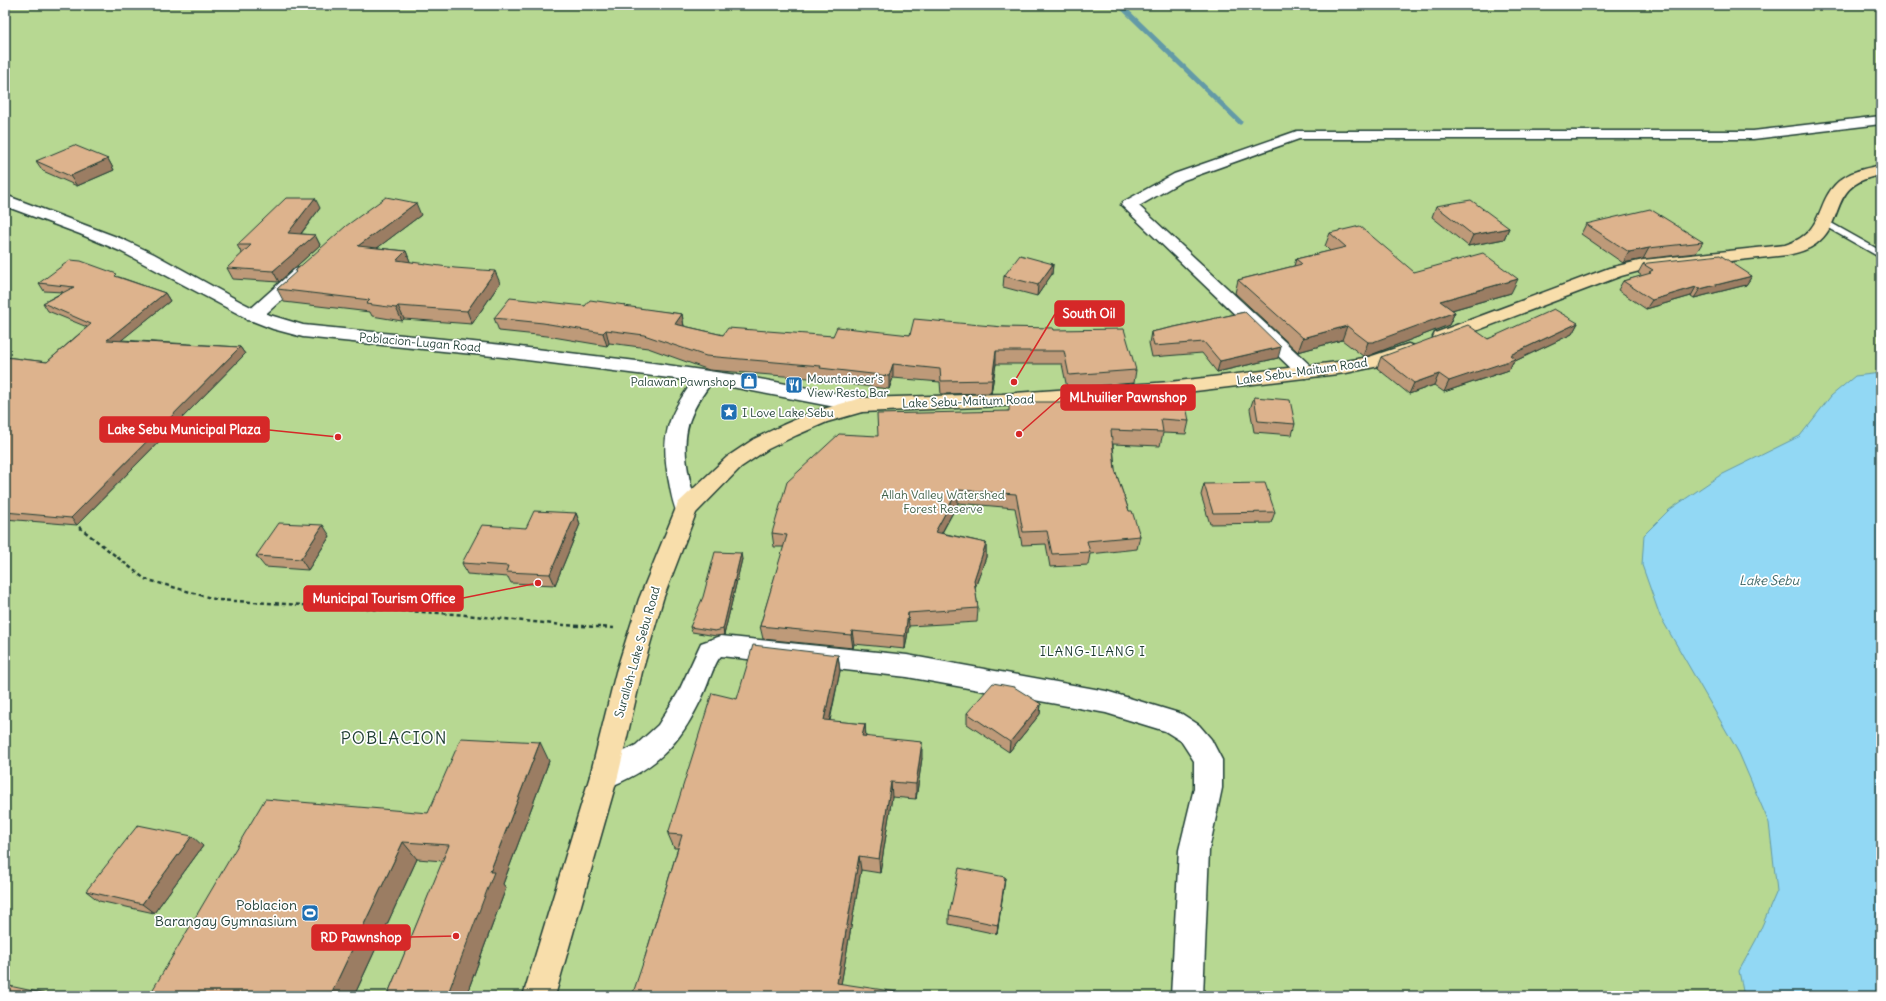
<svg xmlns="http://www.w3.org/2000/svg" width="1886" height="1001" viewBox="0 0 1886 1001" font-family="Delius,sans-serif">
<rect width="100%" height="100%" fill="#fff"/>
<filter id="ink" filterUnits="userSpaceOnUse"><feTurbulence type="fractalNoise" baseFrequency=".025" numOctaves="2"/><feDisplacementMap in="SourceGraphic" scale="8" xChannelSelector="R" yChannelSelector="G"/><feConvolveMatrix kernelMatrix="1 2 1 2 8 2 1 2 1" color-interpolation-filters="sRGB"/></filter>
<g filter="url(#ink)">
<path fill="#b7d892" stroke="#6b8a63" d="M5 5H1881V996H5Z"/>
<path fill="#92d8f4" stroke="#649aa7" d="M1881 373V996H1744L1739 971 1756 940 1777 891 1769 823 1739 753 1660 616 1642 565 1644 535 1669 510 1719 476 1800 436 1831 396 1855 376Z"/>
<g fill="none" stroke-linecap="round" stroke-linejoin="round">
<path stroke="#649aa7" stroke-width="5" d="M1120 5 1240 122"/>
<g stroke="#1f3d34" stroke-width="3">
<path id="lane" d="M1824 219 1881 251V258L1821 224 1819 222 1821 220Z"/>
</g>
<g stroke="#1f3d34" stroke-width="3">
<path id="street" d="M1881 116V124L1753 139H1299L1184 180 1139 206 1313 368 1316 372 1313 376 1306 378 1299 376 1121 205 1123 202 1174 174 1297 131H1753Z
M301 268 307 269 310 273 307 277 259 320 253 321 247 320 244 316 247 312 295 269Z
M721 636 907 655 1106 691 1182 714 1199 725 1211 739 1222 760V788L1209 850 1203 996H1171L1179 850 1194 788V761L1181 741 1165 731 1106 713 907 677 721 656C714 663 708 685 703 695 680 745 656 769 604 789L594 785 590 776 594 767 636 745 658 725 678 693 701 643Z"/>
</g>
<g stroke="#1f3d34" stroke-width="3">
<path id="secondary" d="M5 195 122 239 154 254 241 302 263 313 303 325 503 345 653 363 743 376 861 398 868 400 871 405 868 410 861 412 711 383C704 393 697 402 693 412 678 443 689 478 697 509L694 515 686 517 678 515C673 505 671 493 669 482 660 437 667 417 693 381L503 357 303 337 273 329 250 320 120 251 80 234 5 206Z"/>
</g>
<g stroke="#1f3d34" stroke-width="3">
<path id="primary" d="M1881 165V175C1827 184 1847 221 1816 244 1808 250 1797 253 1787 255L1643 270 1621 276 1449 341 1442 343 1435 341 1433 337 1435 333 1609 268 1643 260 1785 245C1828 232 1813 199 1843 178 1854 170 1868 168 1881 165Z
M1408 344 1415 346 1417 350 1415 354 1379 366 1346 373 1170 394 1002 406 862 412 827 422 797 435 768 449 741 467 696 513 663 599 642 672 618 776 555 996H523L590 776 616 672 639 599 678 503 727 457 754 439 783 425 813 412 861 398 1002 394 1170 382 1346 361 1369 357Z"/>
</g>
<path stroke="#1f3d34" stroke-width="2.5" stroke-dasharray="4 3" stroke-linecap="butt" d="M79 527 145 579 218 600 455 614 564 625 615 628"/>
<use href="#lane" fill="#fff" fill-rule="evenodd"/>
<use href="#street" fill="#fff" fill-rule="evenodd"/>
<use href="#secondary" fill="#fff" fill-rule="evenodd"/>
<use href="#primary" fill="#f8deab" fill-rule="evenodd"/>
</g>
<path fill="#be9a79" stroke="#1f3d34" d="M108 159 114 170 77 186 43 171 36 161Z
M1436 206 1509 228 1504 239 1468 246 1432 217Z
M320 208 301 234 315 235 320 245 279 282 233 279 227 268 242 254 237 245Z
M421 215 377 248 406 251 410 262 500 283 472 324 404 319 402 321 372 316 370 312 284 302 277 289 296 273 295 271Z
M1586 224 1703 242 1696 253 1643 259 1623 263 1581 234Z
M1330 233 1414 272 1511 293 1452 310 1455 312 1449 325 1368 356H1363L1342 340 1298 352 1235 293 1238 280 1294 266 1296 259 1330 251 1325 246Z
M1053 264 1052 274 1037 296 1003 287 1004 276Z
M1643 264 1752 276 1746 285 1694 298 1691 296 1646 309 1618 290 1623 281 1642 276 1638 273Z
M119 277 165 293 170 301 121 340 240 347 245 354 77 525 5 519V357L47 362 87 327 48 311 43 303 63 292 44 291 39 283Z
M625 305V307L682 314 684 326 723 335 833 336 910 335 1003 327 1054 330 1136 370 1134 383 1067 388 1062 364H996L991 393 941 394 940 382 893 378 889 389 822 381 821 379 709 370 648 348 609 343 607 346 547 336 499 331 494 318 585 306Z
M1245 312 1278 358 1217 372 1202 353 1152 357 1149 343 1151 332Z
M1578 323 1572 334 1513 362 1509 370 1444 392 1434 385 1409 394 1377 368 1381 357Z
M1072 389 1189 421 1186 434 1163 433 1160 446 1113 444 1115 470 1129 511 1140 536 1137 549 1090 554 1088 565 1050 567 1046 544 1022 545 1015 508 958 503 942 533 986 543V557L975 588 978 608 977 622 909 626 905 649 854 644 853 648 763 639 760 626 784 547H774L772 533 878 436 1008 411 1071 402Z
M1254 397 1295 424 1292 435 1254 432 1250 409Z
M1204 484 1275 512 1271 523 1210 524 1201 495Z
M576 513 580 524 555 585 511 583 508 577 467 574 462 563 526 528Z
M330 536 308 570 265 567 256 556Z
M742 559 724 635 716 636 692 632 690 627Z
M838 655 840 671 830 721 865 724 866 737 922 758 916 799 892 797 880 873 861 870 841 984 645 957 678 848H674L668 834 737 699Z
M1041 704 1040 714 1009 752 967 724V713Z
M549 761 503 884 506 888 466 996H387L443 861 417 859 354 996H149L428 813Z
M203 846 154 913 99 901 86 891Z
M1005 877 997 934 949 924V915Z"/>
<path fill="#9b7d63" stroke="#1f3d34" d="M108 159 114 170 77 186 70 176Z
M315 198 320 208 293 244 288 233Z
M416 203 421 215 364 258 358 246Z
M1509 228 1504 239 1468 246 1473 235Z
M315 235 320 245 279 282 273 271Z
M1649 248 1643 259 1623 263 1629 252Z
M406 251 411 264 397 260Z
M1053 264 1052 274 1037 296 1038 285Z
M495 271 500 283 472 324 467 311Z
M1752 276 1746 285 1694 298 1700 289Z
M1518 279 1511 293 1434 315 1440 301Z
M1696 287 1691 296 1646 309 1652 300Z
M165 293 170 301 113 347 107 340Z
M398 306 404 319 402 321 396 308Z
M1455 312 1449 325 1368 356H1363L1368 342Z
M682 314 684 327 675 324Z
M1578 323 1572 334 1513 362 1509 370 1444 392 1449 381 1510 355Z
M1347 326 1342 340 1298 352 1303 338Z
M606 330 609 343 607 346 603 333Z
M240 347 245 354 77 525 71 518Z
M1281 347 1278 358 1217 372 1220 361Z
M996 351V364L991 393 992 380Z
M893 364V378L889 389V376Z
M1439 374 1434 385 1409 394 1414 383Z
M958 490V503L935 545V532Z
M576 513 580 524 555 585 550 574Z
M323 525 330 536 308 570 301 559Z
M986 543V557L973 593 974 580Z
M741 553 742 559 724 635 723 629Z
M908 613 909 626 905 649V636Z
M852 631 854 644 853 648 851 635Z
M838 655 840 671 826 736 824 720Z
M1041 704 1040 714 1009 752 1010 742Z
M865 724 866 740 862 736Z
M540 742 549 761 503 884 506 888 466 996H447L490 872Z
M922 742V758L916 799V784Z
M891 782 892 797 880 873 879 859Z
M192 836 203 846 154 913 142 904Z
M403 842 417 859 354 996H330Z
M859 856 861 870 839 996 837 983Z
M1005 877 1004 887 997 934 998 925Z"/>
<path fill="#ddb38d" stroke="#1f3d34" d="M74 145 108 159 70 176 36 161Z
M386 197 416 203 358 246 406 251 397 260 455 268 495 271 467 311 398 306 396 308 366 304 370 300 277 289 297 271H295L346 226Z
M286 198H315L288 233 315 235 273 271 227 268 251 245H237Z
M1471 200 1509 228 1473 235 1436 206Z
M1650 209 1703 242 1649 248 1629 252 1586 224Z
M1360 226 1414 272 1483 253 1518 279 1440 301 1455 312 1373 342H1368L1347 326 1303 338 1238 280 1302 264 1296 259 1346 247 1330 233Z
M1020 255 1053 264 1038 285 1004 276Z
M1720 255 1752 276 1700 289 1696 287 1652 300 1623 281 1651 273 1649 272 1653 270 1643 264 1648 263Z
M70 260 81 261 117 274 115 276 165 293 107 340 240 347 71 518 5 512V357L47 362 91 324 43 303 74 287 39 283Z
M510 298 585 306 590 300 625 305 624 306 682 314 675 324 723 335 728 328 833 336 837 327 910 335 914 319 1003 327 1053 328 1054 330 1124 329 1136 370 1069 375 1064 351H996L992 380 941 381 940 369 893 364 889 376 820 368 821 366 706 356 644 335 606 330 603 333 543 323 494 318Z
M1554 309 1578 323 1510 355 1515 359 1449 381 1439 374 1414 383 1381 357 1468 325 1488 339Z
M1245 312 1281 347 1220 361 1204 342 1154 346 1151 332Z
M1122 386 1183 390 1189 421 1161 419 1163 432 1111 430 1115 470 1129 511H1132L1140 536 1087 541 1090 552 1052 554 1047 531 1023 532 1016 494 958 490 935 532 986 543 974 580 978 608 908 613 905 636 852 631 851 635 760 626 787 535 772 533 787 482 839 434 878 436 877 414 1009 411V402H1075L1072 389Z
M1254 397 1290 400 1295 424 1258 421Z
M1265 483 1275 512 1213 513 1204 484Z
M534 511 576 513 550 574 506 572 508 566 462 563 482 525 526 528Z
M279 523 323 525 301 559 256 556Z
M715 552 741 553 723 629 715 631 690 627 703 597Z
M753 645 838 655 824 720 865 724 862 736 922 742 916 784 891 782 879 859 859 856 837 983 897 992V996H632L645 957 682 835 668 834 712 693 737 699Z
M993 683 1014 687 1041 704 1010 742 967 713Z
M461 738 540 742 490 872H494L447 996H387L449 845 403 842 330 996H149L265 799 428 813Z
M138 825 192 836 142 904 86 891Z
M959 868 1005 877 998 925 949 915Z
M5 985 56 996H5Z"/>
</g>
<defs>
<g id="shop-square" transform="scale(0.9)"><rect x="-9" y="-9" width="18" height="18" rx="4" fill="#1f6fb2" stroke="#fff"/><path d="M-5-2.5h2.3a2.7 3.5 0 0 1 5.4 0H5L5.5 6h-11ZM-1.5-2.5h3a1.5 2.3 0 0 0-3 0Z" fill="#fff"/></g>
<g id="restaurant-square" transform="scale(0.9)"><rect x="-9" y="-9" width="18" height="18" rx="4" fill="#1f6fb2" stroke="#fff"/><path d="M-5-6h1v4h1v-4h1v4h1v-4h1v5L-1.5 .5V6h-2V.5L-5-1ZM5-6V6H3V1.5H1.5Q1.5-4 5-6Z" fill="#fff"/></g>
<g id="sight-square" transform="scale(0.9)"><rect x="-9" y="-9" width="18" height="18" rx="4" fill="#1f6fb2" stroke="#fff"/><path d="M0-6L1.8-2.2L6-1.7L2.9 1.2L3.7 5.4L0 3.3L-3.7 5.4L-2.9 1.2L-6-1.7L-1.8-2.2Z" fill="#fff"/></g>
<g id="stadium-square" transform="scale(0.9)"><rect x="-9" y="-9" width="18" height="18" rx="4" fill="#1f6fb2" stroke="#fff"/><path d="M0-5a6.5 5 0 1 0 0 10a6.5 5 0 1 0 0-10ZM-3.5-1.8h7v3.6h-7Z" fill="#fff"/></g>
</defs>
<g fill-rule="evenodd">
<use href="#shop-square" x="749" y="381"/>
<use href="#restaurant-square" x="794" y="385"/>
<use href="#sight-square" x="729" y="412"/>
<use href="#stadium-square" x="310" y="913"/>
</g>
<g text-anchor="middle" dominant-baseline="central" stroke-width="3.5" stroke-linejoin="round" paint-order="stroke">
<g font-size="12" fill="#1f3d34" stroke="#fff">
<text transform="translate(420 342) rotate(5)">Poblacion-Lugan Road</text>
<text transform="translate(1302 371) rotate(-8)">Lake Sebu-Maitum Road</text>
<text transform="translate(968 401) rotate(-2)">Lake Sebu-Maitum Road</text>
<text transform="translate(637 652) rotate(-74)">Surallah-Lake Sebu Road</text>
</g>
<g font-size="12" fill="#1f3d34" stroke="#fff" text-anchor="start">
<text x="807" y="378">Mountaineer's<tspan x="807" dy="14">View Resto Bar</tspan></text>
<text x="736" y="381" text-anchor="end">Palawan Pawnshop</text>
<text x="742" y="412">I Love Lake Sebu</text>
</g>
<g font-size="12" fill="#45644c" stroke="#fff">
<text x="943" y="494">Allah Valley Watershed<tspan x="943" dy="14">Forest Reserve</tspan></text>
</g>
<g font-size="13" font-style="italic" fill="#3c6464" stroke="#fff">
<text x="1769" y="580">Lake Sebu</text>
</g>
<g font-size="13" letter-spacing="1" fill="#1f3d34" stroke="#fff">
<text x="1093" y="651">ILANG-ILANG I</text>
</g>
<g font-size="14" fill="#1f3d34" stroke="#fff" text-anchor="end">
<text x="297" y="905">Poblacion<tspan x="297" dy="16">Barangay Gymnasium</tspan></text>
</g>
<g font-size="17" letter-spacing="1" fill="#1f3d34" stroke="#fff">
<text x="394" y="738">POBLACION</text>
</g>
</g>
<path fill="none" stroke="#d62828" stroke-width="1.5" d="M1014 382L1055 314M1019 434L1061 397M338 437L269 430M538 583L463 598M456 936L410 937"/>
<g fill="#d62828" stroke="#fff" stroke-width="1.5">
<circle cx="1014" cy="382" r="4"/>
<circle cx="1019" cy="434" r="4"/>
<circle cx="338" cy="437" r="4"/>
<circle cx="538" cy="583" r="4"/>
<circle cx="456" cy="936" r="4"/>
</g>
<g fill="#d62828" stroke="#d62828" stroke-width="1.5">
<rect x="1055" y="301" width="69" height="25" rx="4"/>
<rect x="1061" y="385" width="134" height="25" rx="4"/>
<rect x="100" y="417" width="169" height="25" rx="4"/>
<rect x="304" y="586" width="159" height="25" rx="4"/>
<rect x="312" y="925" width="98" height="25" rx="4"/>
</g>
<g font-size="13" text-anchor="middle" font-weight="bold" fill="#fff">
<text x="1089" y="318">South Oil</text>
<text x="1128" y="402">MLhuilier Pawnshop</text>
<text x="184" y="434">Lake Sebu Municipal Plaza</text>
<text x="384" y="603">Municipal Tourism Office</text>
<text x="361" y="942">RD Pawnshop</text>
</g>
<rect width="1886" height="1001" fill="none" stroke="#fff" stroke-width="20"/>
<rect x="10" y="10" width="1866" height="981" fill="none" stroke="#1f3d34" stroke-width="1.5" filter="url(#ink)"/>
</svg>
